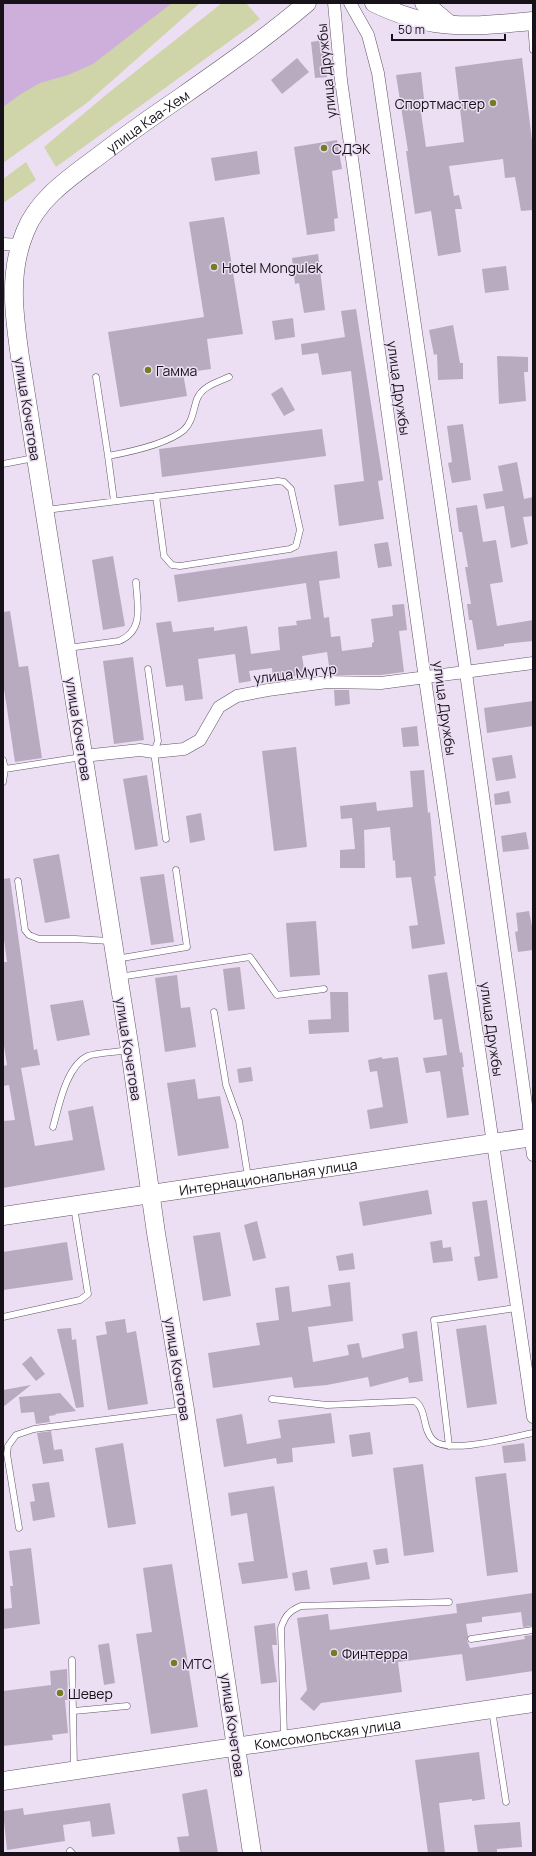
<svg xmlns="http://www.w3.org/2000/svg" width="536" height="1856" viewBox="0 0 536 1856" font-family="Manrope,sans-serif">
<rect width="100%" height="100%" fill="#ecdef3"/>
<path fill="#cfd5a9" d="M3 3H200L88 102 3 163Z
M222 3H246L260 19 56 167 44 147 107 94Z
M26 162 36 180 3 203V179Z"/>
<path fill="#ceafdc" d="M3 3H172L93 64 68 75 40 83 21 94 3 107Z"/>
<path fill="#b9abbf" d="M323 40 327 77 315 78 311 42Z
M297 58 309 72 282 94 271 80Z
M522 58 533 149V210L521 211 515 177 505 178 503 159 449 166 454 196 459 195 462 209H455L461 252 438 256 431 211 415 214 406 151H408L396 75 421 72 424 99H419L426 147 464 142 455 67Z
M337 140 342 169 332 171 338 218 334 219 335 231 307 235 294 147Z
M257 151 260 174 215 181 211 158Z
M224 217 243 334 207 339 211 369 183 373 187 396 120 407 108 332 204 317 189 222Z
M318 254 325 310 304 313 299 283 295 284 292 258Z
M506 266 509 290 485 293 482 269Z
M356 309 383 480 378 481 384 519 339 526 334 485 364 481 351 371 322 375 318 353 302 355 301 344 345 337 341 311Z
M293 318 295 337 275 340 272 321Z
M453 325 460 363H463V379L438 380 437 354 434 355 429 330Z
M497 356 528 357V372H524L526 401 499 404Z
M282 387 295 410 284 416 271 394Z
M463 424 471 480 452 483 448 463 452 462 447 426Z
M322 429 326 456 162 477 159 449Z
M517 462 524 499 533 497V516L523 517 528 544 511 548 504 506 486 509 483 494 503 491 498 466Z
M477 505 483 542 496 540 503 582 490 584 497 626 533 620V641L504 644V646L477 650 472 620H469L467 604H471L465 567H468L462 532H459L456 508Z
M388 542 392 566 378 568 374 544Z
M337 551 340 578 319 581 324 618 329 617 331 637 340 636 342 651 372 647V643L374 642 371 619 393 616 392 605 404 604 407 630 399 631 404 672 381 675H332V673H330L327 652 302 656 305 675 273 679 272 668 249 671 251 681 239 683 235 654 198 659 203 699 185 701 183 685 166 687 156 623 171 621 173 632 214 627V631L247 626 251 654 280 650 278 627 297 625 296 621 311 619 306 583 178 602 174 575Z
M113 556 125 626 103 630 92 560Z
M10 611 19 667 28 666 42 758 15 762 3 682V612Z
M133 657 144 740 114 744 103 661Z
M334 690H349L350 704 335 706Z
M533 701V726L487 733 484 708Z
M417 726 419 746 403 747 401 728Z
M296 747 307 847 274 851 262 751Z
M512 755 516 778 496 781 492 758Z
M424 770 428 813 430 812 436 876H434L445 944 412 949 409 926 418 925 411 877 396 878 395 860 393 861 390 827 364 830 365 868H340V850L355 849 352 818 341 819 340 806 376 802 377 811 413 807 410 771Z
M147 775 158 846 135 850 123 779Z
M509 791 511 803 495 805 494 794Z
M201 813 205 840 190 843 186 816Z
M526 832 529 849 503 852 501 836Z
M59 854 70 918 45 923 33 859Z
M164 874 174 942 151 945 140 877Z
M10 878 34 1050 37 1049 40 1065 21 1068 35 1146 73 1140 68 1111 93 1106 105 1170 3 1188V1121L15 1120 9 1085 3 1086V1066L7 1065 3 1039V962H7L3 932V879Z
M529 911 533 931V950L518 952 515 932 518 931 516 913Z
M316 921 320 975 290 977 286 923Z
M240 967 245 1009 228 1011 223 969Z
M447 972 460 1053 462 1052 464 1067H462L469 1115 447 1118 440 1071 426 1073 423 1058 447 1055 442 1019 434 1020 428 975Z
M177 975 181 1008 190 1007 196 1047 165 1052 155 978Z
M330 992H348L349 1032 309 1034 308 1020 331 1019Z
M83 1000 90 1035 57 1041 50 1005Z
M382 1057V1059L398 1057 408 1123 370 1129 367 1110 383 1107 377 1071 370 1072 368 1060Z
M251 1067 253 1081 239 1083 237 1069Z
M195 1079 198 1099 220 1096 229 1148 178 1156 167 1083Z
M428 1190 432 1214 363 1226 359 1202Z
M487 1200 498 1278 478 1281 474 1257 480 1256 472 1202Z
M257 1221 266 1258 253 1261 244 1225Z
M220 1232 231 1296 203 1301 193 1236Z
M442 1240 443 1248 451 1247 453 1261 433 1263 430 1242Z
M67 1242 73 1280 3 1290V1252Z
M353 1253 355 1269 339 1271 336 1256Z
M350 1282 353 1321 308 1327 313 1362 349 1355 347 1345 359 1343 362 1358 404 1348 402 1334 417 1331 423 1381 409 1383 408 1377 370 1387 368 1377 327 1385 294 1388 292 1377 213 1388 208 1353 260 1345 256 1323 279 1320 275 1288 289 1286 292 1312 331 1306 328 1285Z
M125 1319 127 1333 136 1331 148 1404 108 1410 96 1336 107 1334 105 1322Z
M486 1325 497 1404 467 1408 456 1329Z
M71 1328 72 1340 76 1339 84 1407 76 1408 57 1329Z
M31 1356 45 1374 36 1381 22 1364Z
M31 1385 3 1407V1390Z
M60 1393 76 1411 55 1414 56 1415 49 1416 50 1422 36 1424 34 1412 21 1413 19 1397Z
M331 1413 335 1443 292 1448 293 1462 277 1464 276 1458 224 1467 216 1419 242 1414 247 1444 281 1438 278 1420Z
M51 1431 54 1450 62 1449 64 1461 43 1464 37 1433Z
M370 1432 373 1454 352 1457 349 1435Z
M123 1443 136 1524 108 1528 95 1448Z
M524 1443 526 1461 504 1463 502 1446Z
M423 1464 434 1552 404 1556 393 1468Z
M506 1473 518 1572 487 1576 475 1477Z
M49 1482 55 1517 33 1521 30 1502 35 1501 32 1484Z
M274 1486 288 1578 242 1584 238 1563 254 1561 247 1513 231 1516 228 1493Z
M31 1548 40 1624 3 1629V1609L12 1608 10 1586H13L9 1551Z
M387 1548 389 1563 376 1565 373 1550Z
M367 1562 370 1579 333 1585 330 1568Z
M172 1564 198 1727 151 1734 136 1634 152 1632 143 1568Z
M307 1570 310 1589 295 1591 292 1573Z
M533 1593V1626L523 1627 521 1612 482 1617V1622L466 1624 468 1636 467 1640 470 1648 525 1639 524 1636 533 1635V1671L466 1681 462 1654 398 1662 402 1692 321 1703 314 1711 300 1699 307 1690 297 1618 328 1614 330 1630 457 1613 456 1604Z
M275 1623 277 1645H272L277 1682 261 1684 254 1626Z
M109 1643 115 1683 104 1685 98 1645Z
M67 1669 68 1700H65L68 1733 52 1735 53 1740 3 1746V1691L51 1685 50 1671Z
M479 1752 485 1799 472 1801V1799L439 1803 445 1853H428L415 1760Z
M207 1789 218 1853H180L177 1837 189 1836 182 1794Z
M110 1803 115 1834 92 1837 90 1821 63 1825 65 1841 7 1850 3 1811 23 1808 24 1815Z
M520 1822 522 1847 497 1849V1853H478L474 1825Z"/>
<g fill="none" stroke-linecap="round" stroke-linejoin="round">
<g stroke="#625567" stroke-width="7">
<path id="lane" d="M531 23 533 50
M96 377 108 456
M3 464 34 458
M114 501 108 456C130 452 167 444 184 430 193 421 193 410 197 399 202 386 218 382 229 377
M46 510 278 481 284 482 291 489 300 530 296 546 290 549 180 566 172 565 164 556 156 496
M68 648 119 641C145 630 137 605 136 582
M148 669 158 741 154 752 166 839
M3 760 5 769 3 782
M5 769 82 757
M18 881 25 930 29 935 39 939H75L110 941
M116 959 187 947 176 870
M119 977 250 957 277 995 324 989
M214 1012 226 1085 239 1121 248 1177
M53 1127C59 1106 66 1066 88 1056 95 1053 119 1052 128 1050
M3 1317 80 1300 88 1294 74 1207
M272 1399 327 1405 415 1401C427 1410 422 1429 433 1440 448 1455 512 1437 533 1433
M449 1446 434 1320 516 1308
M19 1528 7 1454 8 1446 16 1435 34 1429 183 1410
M471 1639 533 1630
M72 1660 74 1769
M492 1710 506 1802
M74 1711 127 1706
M284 1737 281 1628C285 1616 289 1611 301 1606L449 1602
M70 1851 72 1853"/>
</g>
<g stroke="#625567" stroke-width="13">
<path id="street" d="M334 3 341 80 425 679 533 1417
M350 3 368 35 378 73 466 673 533 1155
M3 244 20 245
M83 756 140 750 154 752 184 749 200 740 219 707 237 696 268 690 327 682 381 683 533 663"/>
</g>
<g stroke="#625567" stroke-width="19">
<g id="secondary">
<path d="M374 3C393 12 414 20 435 23 467 28 501 24 533 21"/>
<path d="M424 3 449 24"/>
<path id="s1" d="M3 1216 533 1137"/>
<path id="s2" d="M3 1781 533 1703"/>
<path id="s3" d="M252 1853 185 1410 156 1233 130 1050 20 357C14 315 8 273 25 232 38 198 72 176 100 155 126 135 153 116 181 97 224 67 267 37 307 3"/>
</g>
</g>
<use href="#lane" stroke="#fff" stroke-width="6"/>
<use href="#street" stroke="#fff" stroke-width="12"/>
<use href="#secondary" stroke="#fff" stroke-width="18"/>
</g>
<g fill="#747c26" stroke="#ecdef3" stroke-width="1.5">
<circle cx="493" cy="103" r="4"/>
<circle cx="324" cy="148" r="4"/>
<circle cx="214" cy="267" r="4"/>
<circle cx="148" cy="370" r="4"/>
<circle cx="334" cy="1653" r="4"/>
<circle cx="174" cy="1663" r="4"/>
<circle cx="60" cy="1693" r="4"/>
</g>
<g text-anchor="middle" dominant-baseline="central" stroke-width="3" stroke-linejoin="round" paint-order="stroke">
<g font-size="14" fill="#17121a" stroke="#ecdef3">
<text transform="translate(326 71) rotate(-96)">улица Дружбы</text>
<text stroke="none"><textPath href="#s3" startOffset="1808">улица Каа-Хем</textPath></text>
<text transform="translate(399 388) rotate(82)">улица Дружбы</text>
<text transform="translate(28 409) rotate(81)">улица Кочетова</text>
<text transform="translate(295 673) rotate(-7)">улица Мугур</text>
<text transform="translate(445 708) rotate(82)">улица Дружбы</text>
<text transform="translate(79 729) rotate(81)">улица Кочетова</text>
<text transform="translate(492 1029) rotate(82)">улица Дружбы</text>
<text transform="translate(129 1049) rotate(81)">улица Кочетова</text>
<text stroke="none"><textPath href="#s1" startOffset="268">Интернациональная улица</textPath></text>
<text transform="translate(178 1369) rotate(81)">улица Кочетова</text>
<text transform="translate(233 1725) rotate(82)">улица Кочетова</text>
<text stroke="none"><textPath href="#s2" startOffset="328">Комсомольская улица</textPath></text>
</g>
<g font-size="14" fill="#17121a" stroke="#ecdef3" text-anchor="start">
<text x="485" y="103" text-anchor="end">Спортмастер</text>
<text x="332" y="148">СДЭК</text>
<text x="222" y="267">Hotel Mongulek</text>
<text x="156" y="370">Гамма</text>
<text x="342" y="1653">Финтерра</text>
<text x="182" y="1663">МТС</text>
<text x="68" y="1693">Шевер</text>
</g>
</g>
<rect width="536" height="1856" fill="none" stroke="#17121a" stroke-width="8"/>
<path d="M392 34v6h113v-6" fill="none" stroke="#17121a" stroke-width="2"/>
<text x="398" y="34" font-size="12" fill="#17121a" stroke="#ecdef3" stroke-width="3" paint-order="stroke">50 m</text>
</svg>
